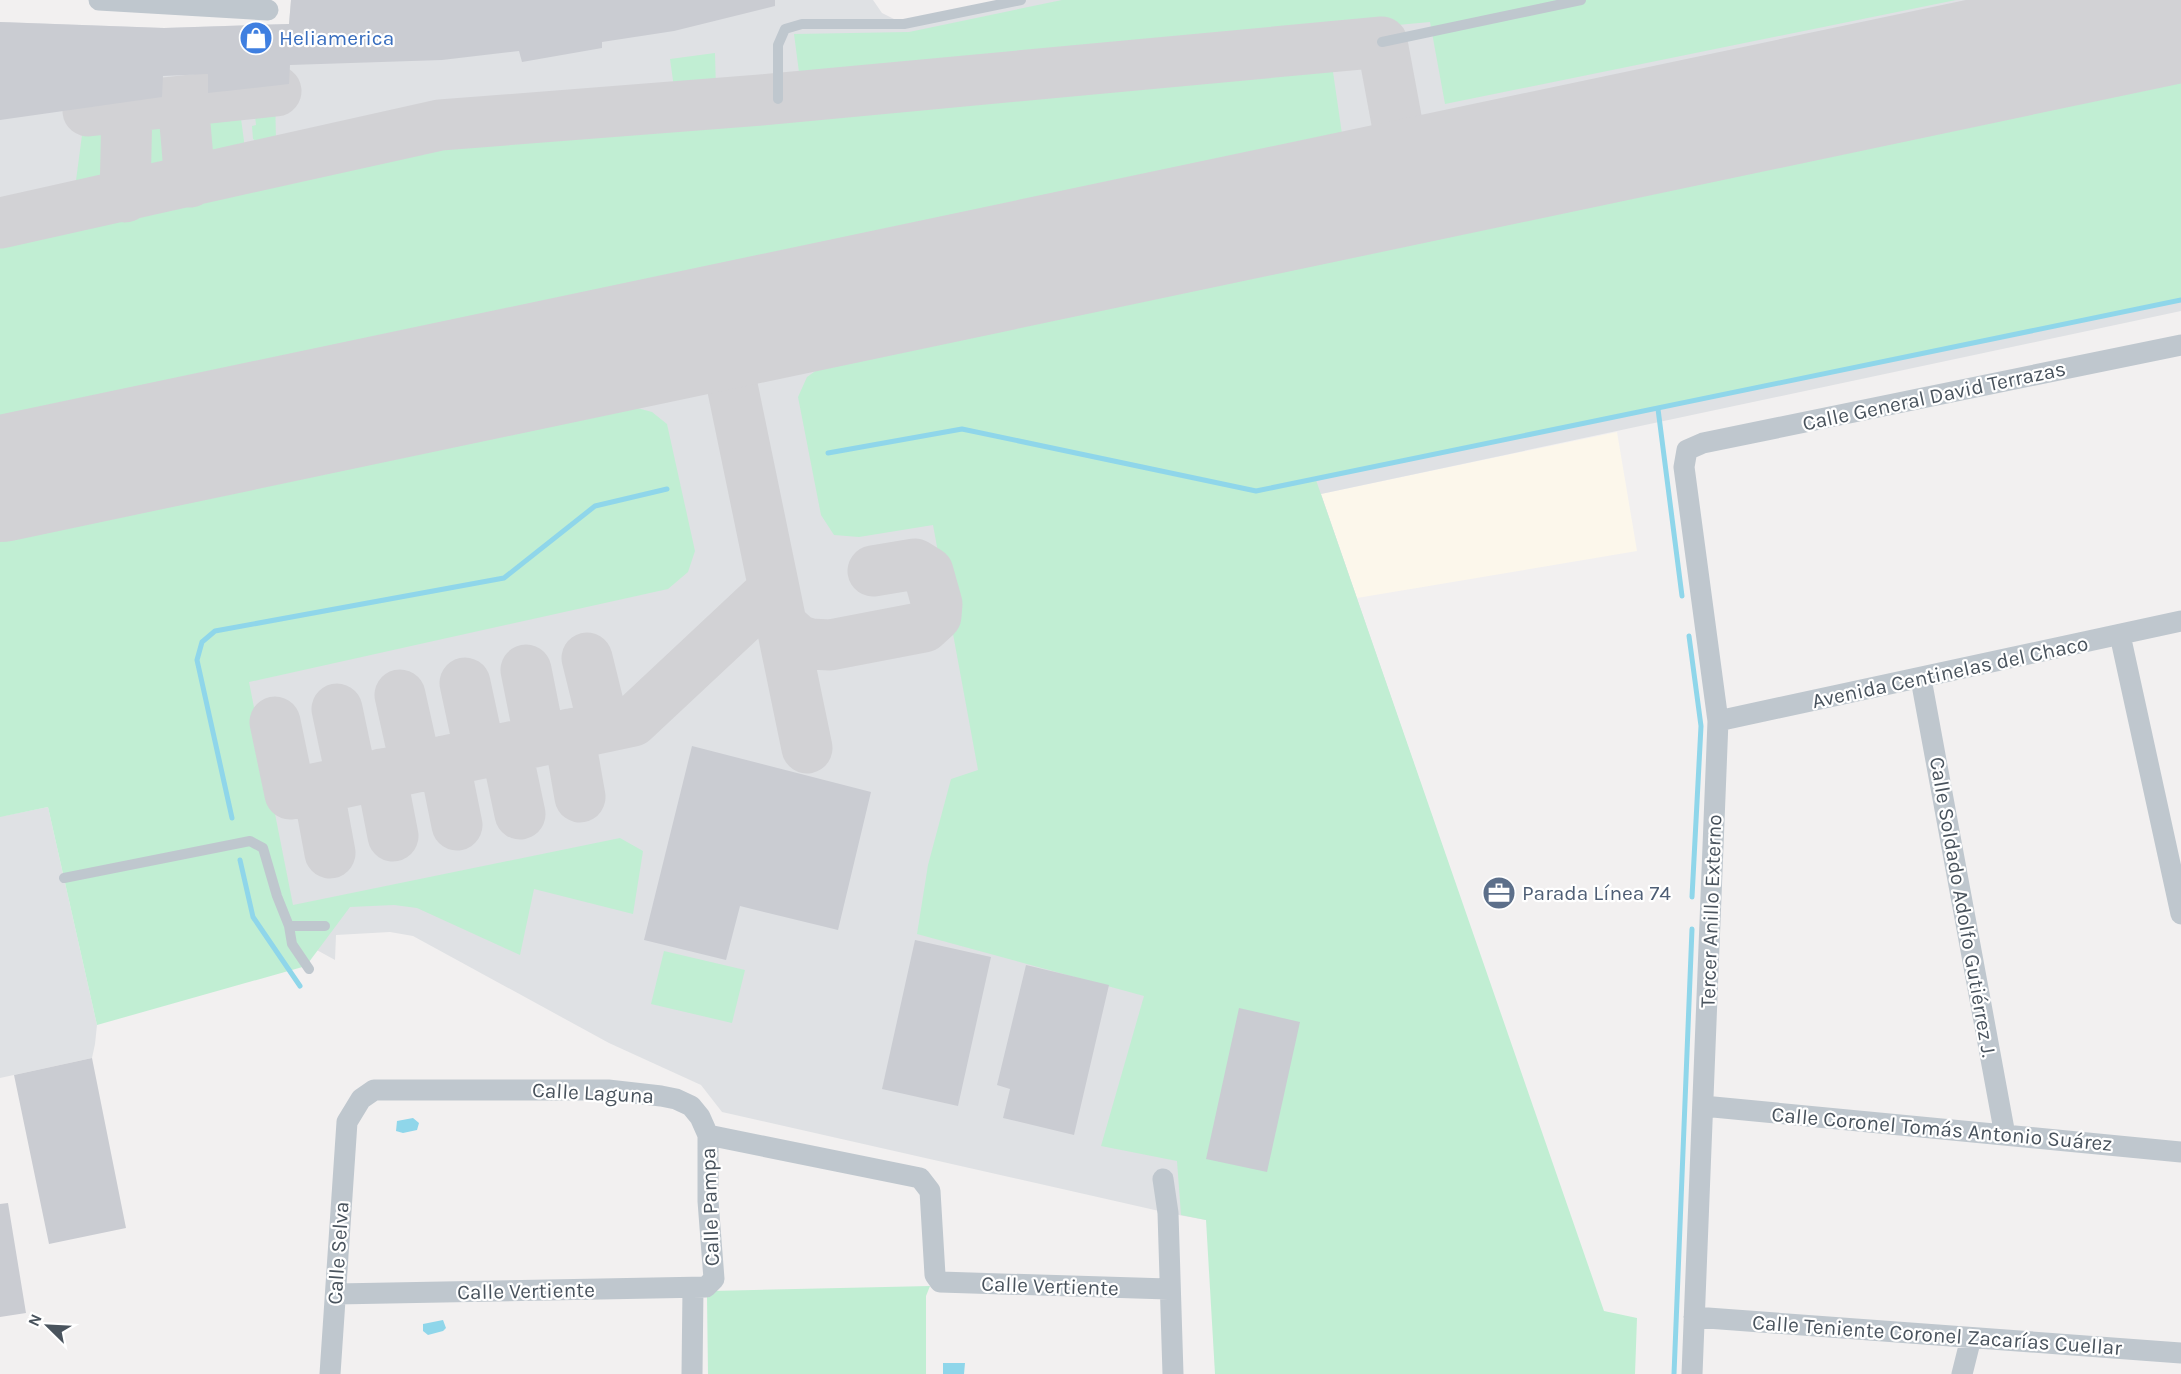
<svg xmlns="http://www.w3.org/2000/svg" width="2181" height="1374" viewBox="0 0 2181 1374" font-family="Karla,sans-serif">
<rect width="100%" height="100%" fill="#f2f0f0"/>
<path fill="#fcf7eb" d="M1617 432 1637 551 1357 598 1321 494Z"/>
<path fill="#dfe1e4" d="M291 0H873L882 13 900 22 1002 0H2181V311L1321 494 1508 1037 1206 1220 1168 1213 722 1112 701 1085 609 1043 413 936 390 932 336 935 335 960 51 804 3 816 48 807 97 1025 95 1044 92 1058 0 1078V22L164 28 289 24Z"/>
<path fill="#c1eed3" d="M1062 0H1956L1445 104 1430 22 800 80 794 34 909 32Z
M715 53 716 91 675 95 670 59Z
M1332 65 1342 134 0 433V238L382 155 473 139Z
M2181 78V300L1316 480 1604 1311 1637 1318 1635 1374H1215L1206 1220 1181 1215 1177 1161 1101 1146 1144 996 917 934 928 865 951 779 978 770 933 525 859 537 834 535 821 515 798 397 807 377 831 360Z
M275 93 276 141 262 145 253 139 252 126 256 125 253 97Z
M239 104 244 141 243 155 197 163 195 108Z
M178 110 180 168 138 176 140 121 156 112Z
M109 119 117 128 114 179 75 188 84 120Z
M626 405 652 412 667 424 695 551 688 572 668 589 249 682 293 905 620 838 643 851 633 914 534 889 520 955 417 908 394 905 350 907 306 966 97 1025 48 807 0 817V536Z
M664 951 745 970 732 1023 651 1004Z
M930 1286 926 1296V1374H708L707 1297 711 1291Z"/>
<path fill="#8fd6ea" d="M413 1118 419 1123 417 1130 403 1133 396 1131 397 1121Z
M443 1320 446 1328 443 1331 428 1335 423 1331V1324Z
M943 1363H965L964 1374H943Z"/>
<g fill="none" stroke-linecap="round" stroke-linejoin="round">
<path stroke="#8fd6ea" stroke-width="5" d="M1658 409 1682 596
M828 453 962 429 1256 491 2181 300
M1689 636 1701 726 1692 897
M232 818 197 660 202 642 215 631 504 578 595 506 667 489
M240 860 253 917 300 986
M1674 1374 1692 929"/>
<path stroke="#d2d2d5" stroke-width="51" d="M183 101 190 182
M88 111 276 91
M125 197 127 105
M0 223 440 125 761 100 1382 42 1408 182
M720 327 807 748
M780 624 798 640 810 644 830 645 924 627 936 616 937 604 928 572 915 564 873 571
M587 658 604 727
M526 670 540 740
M465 683 480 753
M400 695 416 767
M337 709 352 780
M275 722 290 794 633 721 774 589
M569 734 580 797
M506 748 520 814
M444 761 457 825
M381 774 393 836
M318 788 330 853"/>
<path stroke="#d2d2d5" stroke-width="126" d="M0 479 2181 19"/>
</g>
<path fill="#caccd2" d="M291 0H775V6L674 31 602 42V48L522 62 519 51 442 60 290 65 289 84 208 93V74L163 76 162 97 0 120V22L164 28 289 24Z
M692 746 871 792 838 930 740 906 726 960 644 940Z
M915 940 991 957 958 1106 882 1089Z
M1026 965 1109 985 1074 1135 1003 1118 1010 1089 997 1085Z
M1239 1008 1300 1022 1267 1172 1206 1159Z
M92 1058 126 1228 49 1244 14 1075Z
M8 1203 26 1313 0 1317V1204Z"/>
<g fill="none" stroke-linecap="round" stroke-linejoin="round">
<path stroke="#bfc7ce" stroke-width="10" d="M1382 42 1581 0
M778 99V45L785 29 802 24H904L1021 0
M64 878 250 841 263 848 277 896 289 926 292 944 309 969
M289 926H325"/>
<path stroke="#bfc7ce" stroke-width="21" d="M99 0 268 10
M2120 635 2181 914
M1921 679 2005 1135
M1718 721 2181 621
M1703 1106 2181 1152
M708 1135 920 1178 930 1191 935 1275 940 1282 1168 1289
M1163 1179 1168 1213 1173 1374
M1694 1317 2181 1353
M330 1374 347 1122 361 1099 374 1090H608L661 1096 676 1099 691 1106 700 1117 708 1135V1201L714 1279 706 1287 336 1294
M692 1374 693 1288
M1692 1374 1718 721 1684 467 1687 450 1703 443 2181 345
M1962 1374 1971 1338"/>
</g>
<defs>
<g id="shop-disc" transform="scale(1.725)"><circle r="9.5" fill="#3f7fe0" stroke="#fff"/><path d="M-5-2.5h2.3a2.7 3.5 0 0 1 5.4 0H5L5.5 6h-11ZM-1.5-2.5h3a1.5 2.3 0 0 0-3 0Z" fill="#fff"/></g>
<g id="office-disc" transform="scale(1.725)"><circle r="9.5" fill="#5c6f8a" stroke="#fff"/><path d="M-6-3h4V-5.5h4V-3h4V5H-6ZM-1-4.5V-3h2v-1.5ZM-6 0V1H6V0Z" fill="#fff"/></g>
</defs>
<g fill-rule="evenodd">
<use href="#shop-disc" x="256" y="38"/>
<use href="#office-disc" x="1499" y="893"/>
</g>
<g text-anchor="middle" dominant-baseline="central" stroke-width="4.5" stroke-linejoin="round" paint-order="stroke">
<g font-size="21" fill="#366cbe" stroke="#fff" text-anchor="start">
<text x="279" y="38">Heliamerica</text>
</g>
<g font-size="21" fill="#49535d" stroke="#fff">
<text transform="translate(1934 396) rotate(-12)">Calle General David Terrazas</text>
<text transform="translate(1950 672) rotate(-12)">Avenida Centinelas del Chaco</text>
<text transform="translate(1963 907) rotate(80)">Calle Soldado Adolfo Gutiérrez J.</text>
<text transform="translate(1711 911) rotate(-88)">Tercer Anillo Externo</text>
<text transform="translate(593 1093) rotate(3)">Calle Laguna</text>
<text transform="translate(1942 1129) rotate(5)">Calle Coronel Tomás Antonio Suárez</text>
<text transform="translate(710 1207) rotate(-92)">Calle Pampa</text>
<text transform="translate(338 1253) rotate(-86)">Calle Selva</text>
<text transform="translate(1050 1286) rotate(2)">Calle Vertiente</text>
<text transform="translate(526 1291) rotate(-1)">Calle Vertiente</text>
<text transform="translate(1937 1335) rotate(4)">Calle Teniente Coronel Zacarías Cuellar</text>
</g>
<g font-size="21" fill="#4e5e75" stroke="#fff" text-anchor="start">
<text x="1522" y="893">Parada Línea 74</text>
</g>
</g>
<g transform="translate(48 1326) rotate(294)" stroke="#ffffff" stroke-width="4.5" paint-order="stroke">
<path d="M0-4.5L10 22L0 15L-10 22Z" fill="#49535d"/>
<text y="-9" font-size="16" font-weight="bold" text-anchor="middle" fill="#49535d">N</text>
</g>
</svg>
